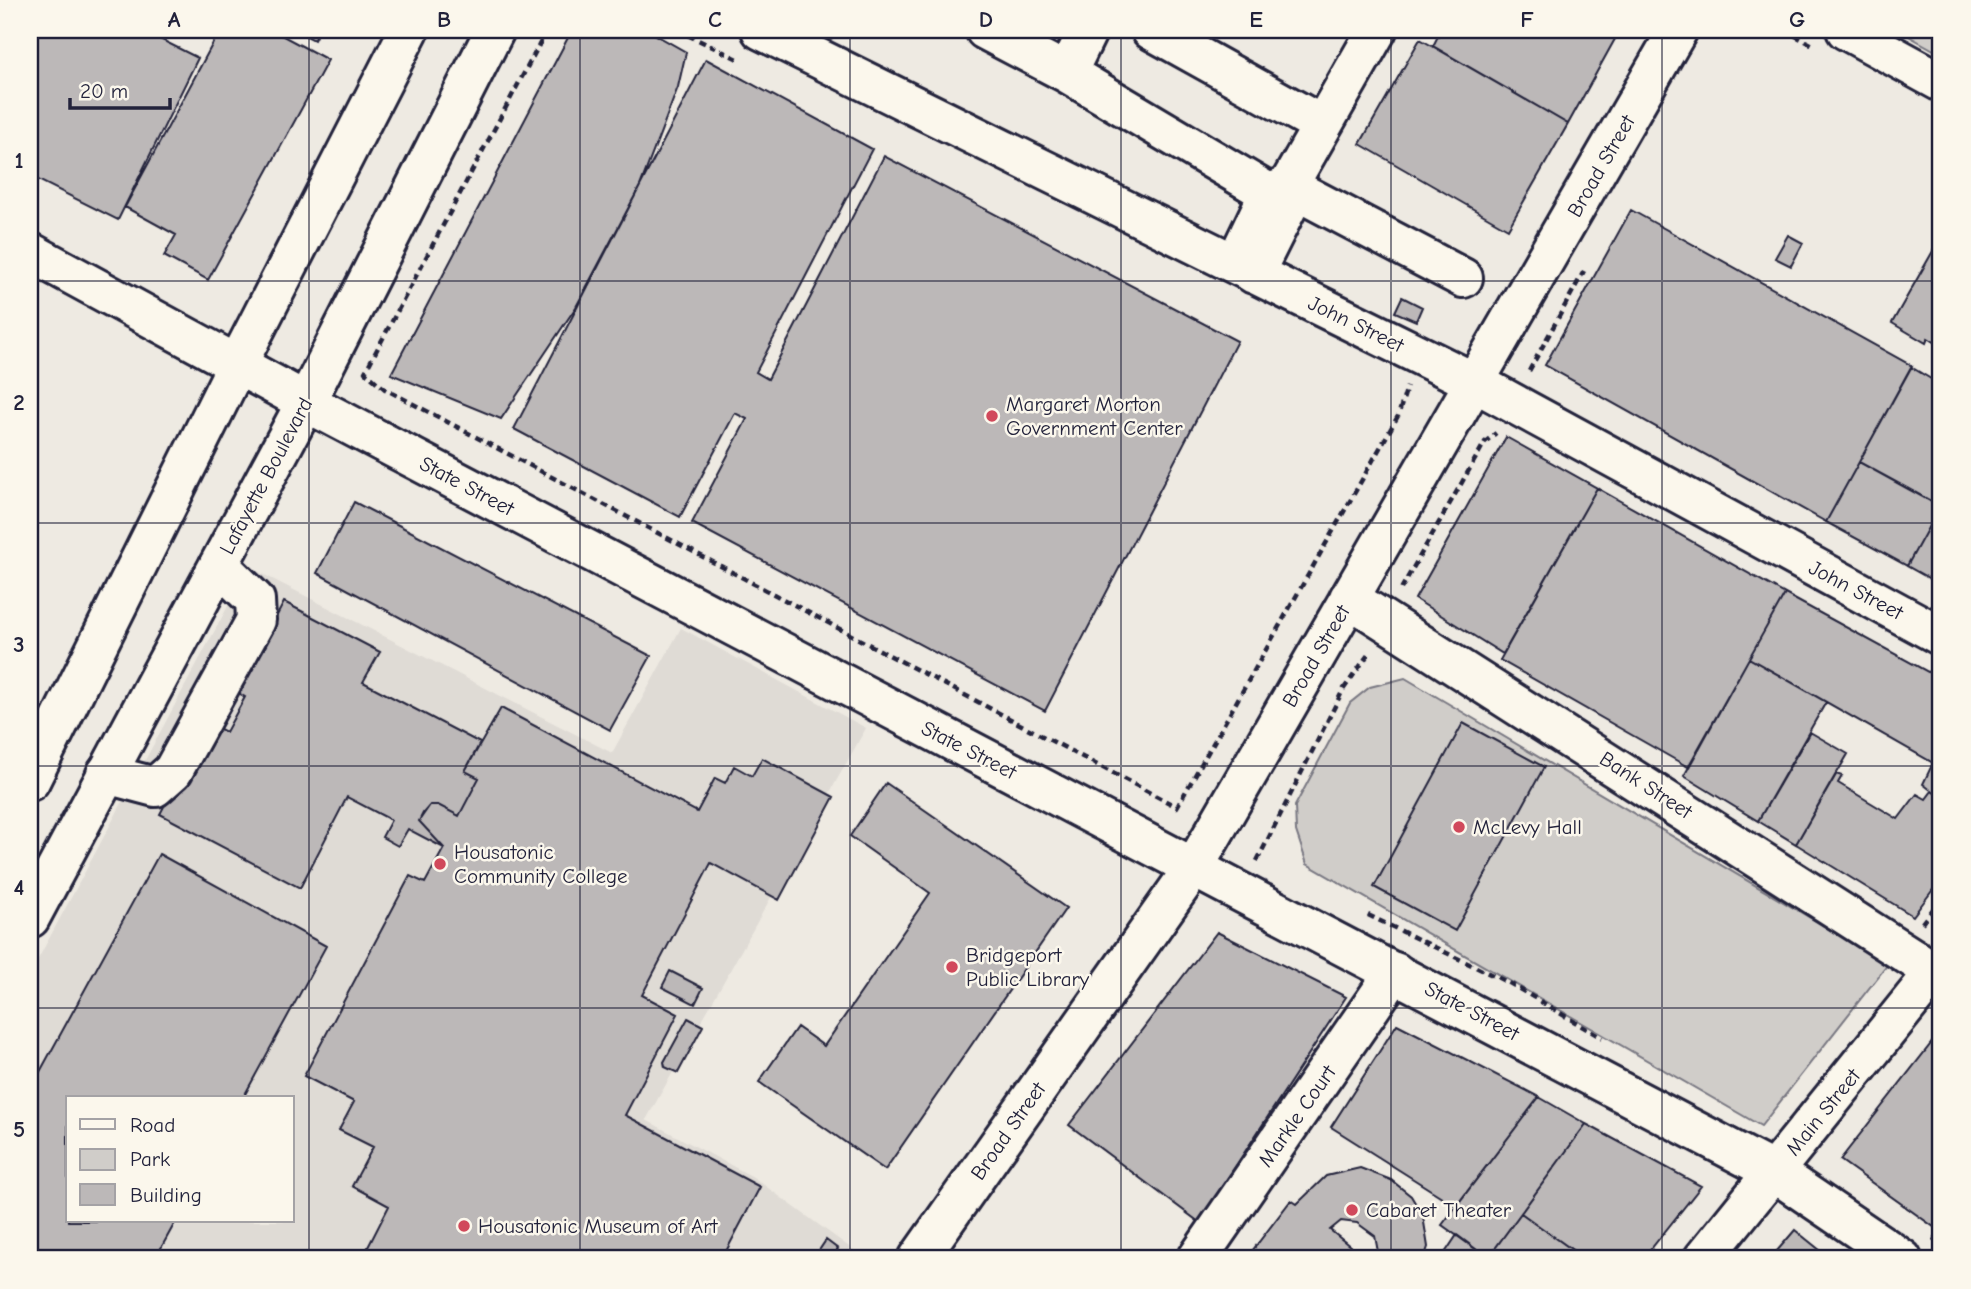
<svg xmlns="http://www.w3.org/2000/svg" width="1971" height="1289" viewBox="0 0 1971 1289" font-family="'Comic Neue',sans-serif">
<rect width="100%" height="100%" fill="#eeeae2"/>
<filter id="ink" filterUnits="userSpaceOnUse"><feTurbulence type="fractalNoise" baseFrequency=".0143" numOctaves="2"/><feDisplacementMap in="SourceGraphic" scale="14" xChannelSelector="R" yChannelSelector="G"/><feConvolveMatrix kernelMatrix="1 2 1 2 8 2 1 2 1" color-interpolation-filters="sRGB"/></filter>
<g filter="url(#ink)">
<path fill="#dfdbd5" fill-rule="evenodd" d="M249 567 612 753 681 628 866 728 646 1120 753 1177 863 1257 861 1259H30V974ZM68 1098H292V1221H68Z"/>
<path fill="#d0cdc9" stroke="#797882" stroke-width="2" d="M1898 30H1941V54Z
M1405 678 1888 964 1761 1126 1307 864 1296 831 1295 806 1350 703 1370 687Z"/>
<path fill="#bcb8b8" stroke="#22223b" stroke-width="2" d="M30 30H142L198 58 118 220 30 176Z
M220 30H272L328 60 208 280 164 256 176 235 125 207Z
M295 30H319L314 40Z
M572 30H647L686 52 678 87 640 186 576 307 501 419 391 374Z
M1441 30H1620L1568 124 1433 46Z
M1420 39 1568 124 1508 229 1360 144Z
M706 59 872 149 756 372 768 379 884 156 1237 341 1045 711 692 523 747 419 735 413 680 517 514 429Z
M1631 210 1912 366 1826 522 1545 365Z
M1788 235 1803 243 1791 266 1775 258Z
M1941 237V346L1928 338 1926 343 1892 323Z
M1402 297 1422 307 1416 321 1395 312Z
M1911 367 1941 385V507L1859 462Z
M1506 437 1597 488 1503 654 1415 599Z
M1859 462 1940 506 1907 566 1826 522Z
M1597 488 1785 594 1688 767 1500 660Z
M354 502 651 656 610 730 317 573Z
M1940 506 1941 507V585L1907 566Z
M1785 594 1941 679V798L1923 784 1933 763 1749 658Z
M284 602 380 652 363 682 480 743 465 771 479 778 459 816 438 805H430L419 821 444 848 408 829 398 846 382 837 391 820 347 797 300 888 160 814 208 723 226 732 245 697 237 692Z
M1749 658 1826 702 1758 821 1684 776Z
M501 708 697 812 715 778 725 783 734 766 752 776 762 758 834 797 779 900 711 863 642 995 678 1014 625 1115 760 1187 722 1259H381L366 1251 389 1206 352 1186 373 1147 339 1130 354 1102 304 1076 410 876 425 883 444 848 419 821 423 813 430 805H438L459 816 479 778 465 771Z
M1463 723 1544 767 1455 931 1374 887Z
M1810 732 1848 754 1796 844 1758 821Z
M1836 774 1842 776 1838 783 1898 819 1917 794 1926 799 1932 791 1941 798V879L1913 916 1796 844Z
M886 783 1066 908 885 1170 759 1082 797 1027 824 1046 930 893 850 836Z
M159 854 326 946 243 1098H68V1221H176L155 1259H30V1090Z
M1217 932 1346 997 1199 1222 1069 1125Z
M670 971 703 988 695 1004 662 987Z
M688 1018 703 1026 678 1073 665 1067 664 1062Z
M1397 1024 1539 1097 1456 1206 1331 1127Z
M1941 1031V1232L1840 1160Z
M1539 1097 1586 1124 1488 1258 1442 1225Z
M1586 1124 1701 1186 1643 1259H1585L1521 1213Z
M1360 1168 1391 1180 1411 1196 1423 1216 1428 1247 1424 1259 1379 1257 1375 1236 1357 1223 1341 1221 1330 1230 1366 1259H1246L1291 1200 1297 1204 1326 1176Z
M1521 1213 1585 1259 1488 1258Z
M1795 1230 1831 1259H1770Z
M1457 1235 1488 1258 1490 1259H1441Z
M826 1240 838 1249 831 1259 818 1252Z"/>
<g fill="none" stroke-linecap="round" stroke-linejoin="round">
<g stroke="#22223b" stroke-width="44">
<path id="minor" d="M761 30 1476 383 1941 636
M985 30 1067 73 1088 30
M1151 30 1322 125
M1377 30 1288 186 1463 278
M1846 30 1941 82
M1067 73 1269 193
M1235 264 1269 193 1288 186 1289 204 1254 274
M237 365 409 30
M306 402 495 30
M1349 598 1941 976
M106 774 155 787 173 771 256 620 255 600 219 565
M918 1259 1194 867 1678 30
M1197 1259 1395 972"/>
</g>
<g stroke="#22223b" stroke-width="44">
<path id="major" d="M30 252 306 402 1774 1172 1902 1259
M30 781 237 365
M30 918 306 402
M1703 1259 1941 964"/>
</g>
<path stroke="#22223b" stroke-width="4.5" stroke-dasharray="7 5" stroke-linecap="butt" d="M547 30 365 372 385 389 1177 807 1398 416 1407 387
M677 30 738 59
M1784 30 1813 45
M1529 371 1584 271
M1401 589 1485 442 1496 433
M1257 861 1343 690 1370 652
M1368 915 1511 984 1602 1038
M1922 923 1941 899
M1933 1238 1941 1243"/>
<use href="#minor" stroke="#fbf7ec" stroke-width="38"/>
<use href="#major" stroke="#fbf7ec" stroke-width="38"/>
</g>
</g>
<path fill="none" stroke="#22223b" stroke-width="2" stroke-opacity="0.55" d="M309 30V1259M580 30V1259M850 30V1259M1121 30V1259M1391 30V1259M1662 30V1259M30 281H1941M30 523H1941M30 766H1941M30 1008H1941"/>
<g fill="#d1495b" stroke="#fbf7ec" stroke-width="2.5">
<circle cx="992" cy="416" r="7"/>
<circle cx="1459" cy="827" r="7"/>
<circle cx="440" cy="864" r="7"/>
<circle cx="952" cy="967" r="7"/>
<circle cx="1352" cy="1210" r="7"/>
<circle cx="464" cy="1226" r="7"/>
</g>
<g text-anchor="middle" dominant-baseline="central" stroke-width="5" stroke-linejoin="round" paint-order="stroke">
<g font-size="21" fill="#22223b" stroke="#fbf7ec">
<text transform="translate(1601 166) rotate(-60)">Broad Street</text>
<text transform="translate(1356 324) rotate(26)">John Street</text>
<text transform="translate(266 476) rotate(-62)">Lafayette Boulevard</text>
<text transform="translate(467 486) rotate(28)">State Street</text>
<text transform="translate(1856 590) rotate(28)">John Street</text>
<text transform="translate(1316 656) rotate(-60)">Broad Street</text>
<text transform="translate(969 750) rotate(27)">State Street</text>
<text transform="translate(1646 785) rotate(33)">Bank Street</text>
<text transform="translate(1472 1011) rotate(28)">State Street</text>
<text transform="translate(1823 1112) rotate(-51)">Main Street</text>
<text transform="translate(1297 1116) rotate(-55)">Markle Court</text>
<text transform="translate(1008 1131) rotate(-55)">Broad Street</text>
</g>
<g font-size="21" fill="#22223b" stroke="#fbf7ec" text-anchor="start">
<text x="1006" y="404">Margaret Morton<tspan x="1006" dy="24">Government Center</tspan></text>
<text x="1473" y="827">McLevy Hall</text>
<text x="454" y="852">Housatonic<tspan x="454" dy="24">Community College</tspan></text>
<text x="966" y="955">Bridgeport<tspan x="966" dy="24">Public Library</tspan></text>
<text x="1366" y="1210">Cabaret Theater</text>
<text x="478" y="1226">Housatonic Museum of Art</text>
</g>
</g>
<rect width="1971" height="1289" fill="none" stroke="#fbf7ec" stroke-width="77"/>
<rect x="66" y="1096" width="228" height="126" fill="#fbf7ec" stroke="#a4a2a5" stroke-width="2"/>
<rect x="80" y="1119" width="35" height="10" fill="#fbf7ec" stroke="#a4a2a5" stroke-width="2"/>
<text x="130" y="1132" font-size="21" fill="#22223b">Road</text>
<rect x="80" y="1149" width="35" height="21" fill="#d0cdc9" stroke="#a4a2a5" stroke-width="2"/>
<text x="130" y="1166" font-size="21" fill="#22223b">Park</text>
<rect x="80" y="1184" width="35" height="21" fill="#bcb8b8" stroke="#a4a2a5" stroke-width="2"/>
<text x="130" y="1202" font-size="21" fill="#22223b">Building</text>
<path d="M70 98v10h100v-10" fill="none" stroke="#22223b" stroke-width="3.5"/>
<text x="80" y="98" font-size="21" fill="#22223b" stroke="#fbf7ec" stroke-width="5" paint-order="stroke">20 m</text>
<rect x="38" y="38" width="1894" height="1212" fill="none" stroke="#22223b" stroke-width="2.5"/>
<g font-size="23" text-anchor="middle" font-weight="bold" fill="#22223b">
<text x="174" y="27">A</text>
<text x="444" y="27">B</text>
<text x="715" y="27">C</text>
<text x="986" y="27">D</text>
<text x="1256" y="27">E</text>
<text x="1527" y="27">F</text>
<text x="1797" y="27">G</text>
<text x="19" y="168">1</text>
<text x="19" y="410">2</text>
<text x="19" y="652">3</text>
<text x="19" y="895">4</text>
<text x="19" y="1137">5</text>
</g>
</svg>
